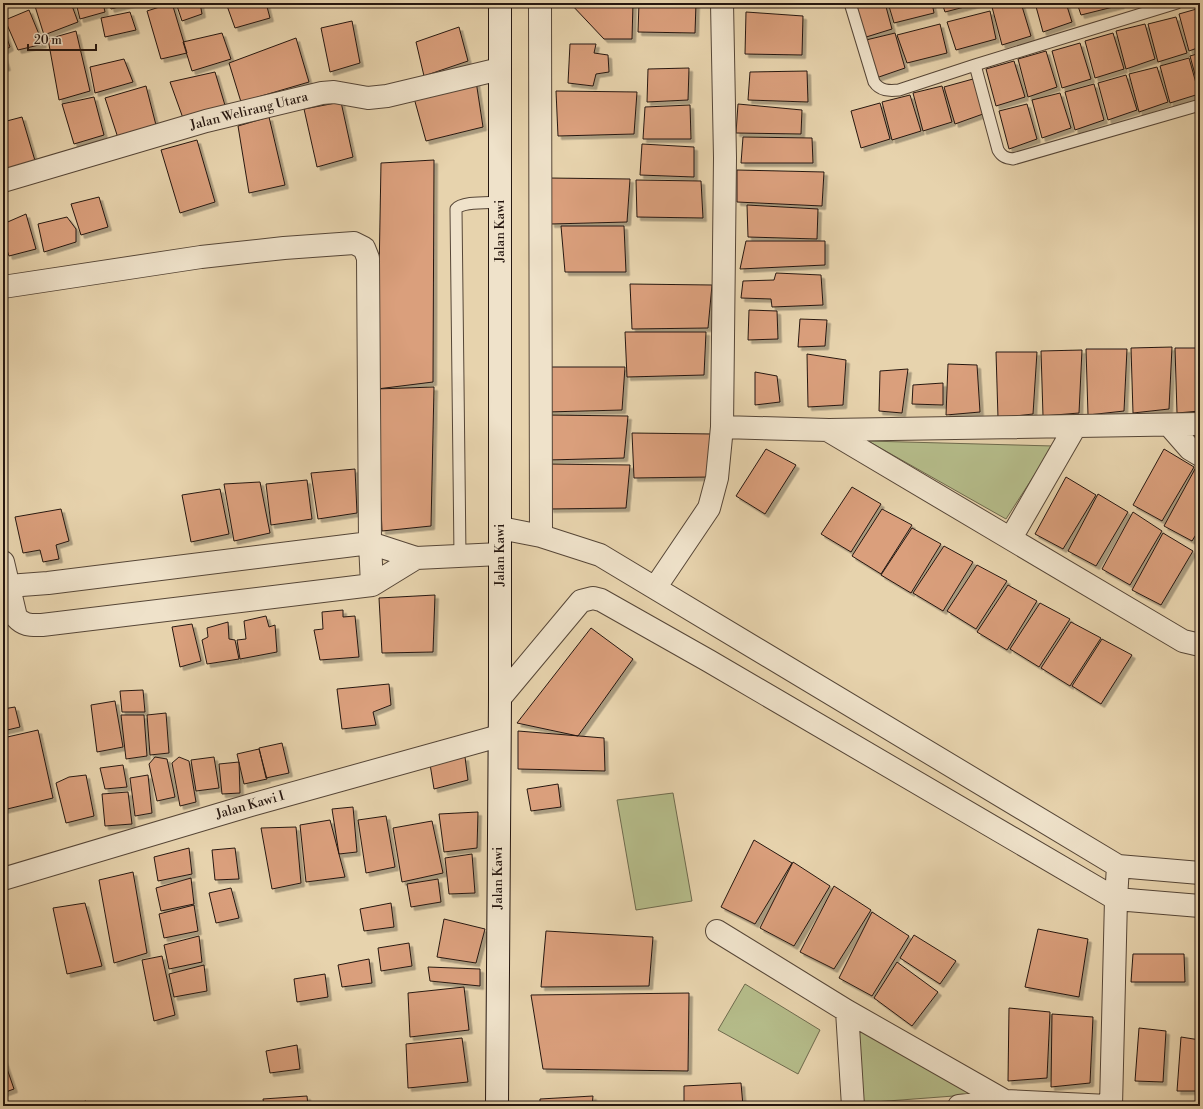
<svg xmlns="http://www.w3.org/2000/svg" width="1203" height="1109" viewBox="0 0 1203 1109" font-family="'Libre Bodoni',serif">
<defs>
<filter id="shadow"><feDropShadow dx="3.5" dy="3.5" stdDeviation="0" flood-color="#0004"/></filter>
</defs>
<rect width="100%" height="100%" fill="#e7d3ad"/>
<filter id="stains"><feTurbulence type="fractalNoise" baseFrequency=".005" numOctaves="4"/><feColorMatrix values="0 0 0 0 .2 0 0 0 0 .09 0 0 0 0 .02 0 0 0 .5 -.17"/></filter>
<radialGradient id="worn" r=".72"><stop offset=".6" stop-color="#630" stop-opacity="0"/><stop offset="1" stop-color="#630" stop-opacity=".3"/></radialGradient>
<path fill="#b5bc8a" stroke="#6e6a4d" d="M868 441 1053 446 1006 519Z
M673 793 692 901 636 910 617 800Z
M745 984 820 1030 798 1074 718 1030Z
M856 1026 980 1094 861 1103Z"/>
<path fill="#da9f7c" stroke="#261710" filter="url(#shadow)" d="M34 3H71L78 22 44 35Z
M76 3H103L105 12 80 19Z
M109 3H134L111 9Z
M172 3 187 53 161 59 147 11Z
M176 3H200L202 14 182 21Z
M226 3H266L270 18 235 28Z
M570 3H633L632 39H604Z
M639 3H696L695 33 638 32Z
M854 3H885L892 29 863 38Z
M888 3H932L934 13 894 23Z
M942 3H980L945 12Z
M1008 3H1021L1031 36 1002 45 992 7Z
M1035 3H1066L1072 22 1043 32Z
M1077 3H1120L1121 5 1081 15Z
M1200 8V47L1189 51 1179 14Z
M29 10 43 44 18 50 5 20Z
M990 11 996 39 956 50 947 22Z
M130 12 136 30 105 37 101 18Z
M746 12 803 16 802 55 745 54Z
M1176 17 1187 53 1158 62 1148 24Z
M352 21 360 63 330 72 321 28Z
M940 24 947 53 907 63 897 35Z
M1145 24 1155 59 1126 69 1116 31Z
M3 27 10 47 3 51Z
M459 27 468 61 424 76 416 42Z
M76 31 90 91 59 100 48 39Z
M222 33 231 59 192 71 183 42Z
M895 33 905 68 876 78 866 40Z
M1113 33 1124 69 1095 78 1085 41Z
M296 38 309 82 241 102 229 63Z
M1080 43 1091 79 1062 88 1052 51Z
M570 44H596L594 53 608 55 609 72 596 74 593 86 568 83Z
M1046 51 1057 87 1028 97 1018 59Z
M1200 53V93L1190 56Z
M3 54 7 67 3 68Z
M1189 58 1199 94 1170 103 1160 66Z
M124 59 133 82 95 93 90 67Z
M1014 61 1025 97 996 106 986 69Z
M1157 67 1168 102 1139 112 1129 74Z
M689 68 688 100 647 102 648 69Z
M807 71 808 102 748 100 750 72Z
M215 72 227 112 184 121 170 82Z
M1126 75 1137 110 1108 120 1098 83Z
M973 79 983 114 955 124 944 87Z
M476 81 483 127 426 141 414 98Z
M1094 84 1104 120 1075 130 1065 92Z
M146 86 157 129 119 141 105 98Z
M942 86 952 122 923 131 913 93Z
M556 91 637 92 634 134 558 136Z
M1060 93 1071 128 1042 138 1032 100Z
M910 95 921 131 892 140 882 102Z
M94 97 104 135 74 144 62 104Z
M341 102 353 157 317 167 304 109Z
M880 103 890 139 861 148 851 111Z
M738 104 802 110 801 134 736 133Z
M1027 104 1037 139 1009 149 999 111Z
M690 105 691 139H643L645 107Z
M22 117 36 164 3 173V122Z
M269 117 285 185 249 193 238 126Z
M743 137 812 138 813 163H741Z
M197 140 215 202 180 213 161 150Z
M642 144 694 147V177L640 175Z
M434 160 433 382 377 389 381 163Z
M737 170 824 172 822 206 737 202Z
M549 178 630 179 627 222 551 224Z
M636 180 701 181 703 218 637 217Z
M99 197 108 227 81 235 71 204Z
M747 205 818 209 817 239 748 237Z
M26 214 36 249 9 256 3 238V224Z
M67 217 76 229V242L44 252 38 224Z
M561 226H624L626 272H565Z
M746 241H825V265L740 269Z
M776 273 821 275 823 305 772 307 771 299 741 298 743 281 774 280Z
M630 284 712 285 708 328 632 329Z
M749 310 777 311 778 339 748 340Z
M800 319 827 320 825 346 798 347Z
M625 332H706L704 375 627 377Z
M1172 347 1169 409 1133 413 1131 348Z
M1175 348H1200V411L1177 413Z
M1086 349H1127L1124 411 1088 415Z
M1082 350 1079 413 1043 416 1041 351Z
M996 352H1037L1033 414 998 418Z
M807 354 846 360 843 405 808 407Z
M948 364 977 365 980 412 946 415Z
M544 367H625L622 410 546 412Z
M908 369 902 413 879 411 880 371Z
M755 372 777 376 780 402 755 405Z
M943 383V405L912 404 913 385Z
M434 387 431 526 382 531 376 389Z
M546 415 628 416 624 458 548 460Z
M632 433 713 434 710 477 634 478Z
M766 449 796 465 765 514 736 496Z
M1164 449 1194 467 1162 521 1133 505Z
M548 464 630 465 626 508 550 509Z
M355 469 357 513 318 519 311 473Z
M1195 469 1200 472V528L1192 541 1164 526Z
M1066 477 1096 495 1063 549 1035 534Z
M307 480 312 519 271 525 266 484Z
M260 482 270 533 234 541 224 484Z
M852 487 881 504 851 552 821 534Z
M220 489 229 534 191 542 182 495Z
M1098 494 1128 512 1096 566 1068 551Z
M61 509 69 541 56 545 59 559 43 562 40 550 23 553 15 517Z
M882 509 912 525 881 574 852 556Z
M1133 512 1162 531 1130 585 1102 569Z
M912 528 941 544 911 593 881 575Z
M1163 533 1193 551 1161 605 1132 590Z
M944 546 973 562 943 611 913 593Z
M977 565 1007 581 976 629 947 611Z
M1008 585 1037 601 1007 650 977 632Z
M435 595 433 652 382 653 379 598Z
M1040 603 1070 619 1039 667 1010 649Z
M343 610V617L355 616 359 657 320 660 314 630 323 629 322 612Z
M266 616 269 627 275 625 277 652 240 659 237 640 246 639 244 621Z
M228 622 229 639 235 640 239 659 207 664 202 640 208 637 207 628Z
M1071 622 1101 638 1070 686 1041 668Z
M192 624 201 661 180 667 172 627Z
M591 628 633 659 578 736 517 723Z
M1102 639 1132 655 1101 704 1072 686Z
M389 684 391 705 373 712 376 725 342 729 337 689Z
M143 690 145 712H122L120 691Z
M115 701 123 747 97 752 91 705Z
M15 707 20 727 3 731V709Z
M166 713 169 753 150 755 147 715Z
M121 715H144L147 756 126 759Z
M38 730 53 798 3 810V738Z
M518 731 604 738 605 771 518 769Z
M282 743 289 773 266 778 259 748Z
M259 749 267 779 244 784 237 754Z
M155 757 167 759 175 797 157 801 149 764Z
M179 757 189 761 196 802 180 806 172 763Z
M214 757 219 788 196 791 191 760Z
M465 757 468 780 434 789 430 764Z
M239 762 240 793 222 794 219 764Z
M123 765 127 787 105 789 100 768Z
M86 775 94 816 66 823 56 783 69 777Z
M148 775 152 813 135 816 130 778Z
M558 784 561 807 531 811 527 789Z
M128 792 132 824 105 826 102 794Z
M353 807 357 852 339 854 332 809Z
M478 812 477 848 444 852 439 814Z
M386 816 395 867 366 873 358 820Z
M330 820 345 877 306 882 300 825Z
M432 821 443 873 402 882 393 828Z
M296 827 301 883 272 889 261 828Z
M754 840 792 863 755 924 721 907Z
M189 848 192 874 158 881 154 857Z
M235 848 239 879 215 880 212 850Z
M472 854 475 893 449 894 445 858Z
M793 862 830 886 794 946 760 928Z
M133 872 147 953 114 963 99 880Z
M191 878 194 904 161 911 156 888Z
M438 879 441 902 411 907 407 884Z
M834 886 871 910 834 969 800 952Z
M231 888 239 918 216 923 209 893Z
M85 903 102 966 67 974 53 908Z
M391 903 394 927 364 931 360 909Z
M194 905 198 931 164 938 159 914Z
M872 912 909 936 872 996 839 978Z
M444 919 485 929 476 963 437 957Z
M1038 929 1088 939 1079 997 1025 987Z
M546 931 653 937 649 986 541 987Z
M914 935 956 961 940 984 900 958Z
M199 936 202 962 169 969 164 945Z
M409 943 412 966 381 971 378 948Z
M1133 954H1184L1185 982H1131Z
M162 956 175 1015 154 1021 142 960Z
M369 959 372 983 342 987 338 965Z
M897 962 938 992 912 1026 874 998Z
M204 965 207 991 174 997 169 974Z
M428 967 480 969V986L430 981Z
M325 974 328 997 297 1002 294 979Z
M464 987 469 1030 410 1037 408 993Z
M689 993 688 1071 543 1069 531 995Z
M1009 1008 1050 1012 1047 1078 1008 1081Z
M1052 1014 1093 1017 1090 1083 1051 1087Z
M1139 1028 1166 1031 1163 1082 1135 1081Z
M1181 1037 1200 1040V1091H1177Z
M462 1038 468 1082 408 1088 406 1044Z
M297 1045 300 1069 270 1073 266 1051Z
M3 1057 14 1089 3 1093Z
M741 1083 743 1106H684V1086Z
M307 1096 308 1106H264L263 1099Z
M593 1096 592 1106H540V1099Z
M86 1101 88 1106H68Z
M465 1102V1106H429Z"/>
<g fill="none" stroke-linecap="round" stroke-linejoin="round">
<g stroke="#564637" stroke-width="13">
<path id="service" d="M850 3 874 82C880 91 889 91 899 90L975 65 1177 3
M975 65 998 150C1002 157 1006 158 1013 159L1200 105
M460 556 456 209C462 201 490 203 500 202"/>
</g>
<g stroke="#564637" stroke-width="24">
<path id="minor" d="M540 3 541 536
M722 3 725 158 722 427 829 430 1200 424
M3 181 206 121 322 93 334 92 368 98 387 96 500 69
M3 287 201 257 284 248 354 243 364 248 368 258 370 543 372 585
M1169 425 1190 449 1200 455
M829 431 1183 641 1200 645
M500 528 541 536 600 555 1118 866 1200 873
M1011 538 1075 427
M3 562 16 617C24 626 31 625 42 625L372 585 416 558
M8 586 48 583 370 543 416 558 500 554
M655 588 709 508 717 478 722 427
M500 698 581 601 593 598 601 600 709 661 1116 899 1200 906
M3 879 251 805 499 736
M717 931 847 1011 1005 1101
M847 1011 853 1106
M959 1106 1005 1101 1108 1106
M1111 1106 1116 899 1118 866"/>
</g>
<g stroke="#261710" stroke-width="24">
<path id="secondary" d="M497 1106 500 698V3"/>
</g>
<use href="#service" stroke="#efe2ca" stroke-width="11"/>
<use href="#minor" stroke="#efe2ca" stroke-width="22"/>
<use href="#secondary" stroke="#efe2ca" stroke-width="22"/>
</g>
<g text-anchor="middle" dominant-baseline="central" stroke-width="3" stroke-linejoin="round" paint-order="stroke">
<g font-size="13" fill="#261710" stroke="#efe2ca">
<text transform="translate(249 111) rotate(-14)">Jalan Welirang Utara</text>
<text transform="translate(500 231) rotate(-90)">Jalan Kawi</text>
<text transform="translate(500 555) rotate(-90)">Jalan Kawi</text>
<text transform="translate(250 805) rotate(-16)">Jalan Kawi I</text>
<text transform="translate(498 878) rotate(-90)">Jalan Kawi</text>
</g>
</g>
<rect width="1203" height="1109" fill="none" stroke="#e7d3ad" stroke-width="16"/>
<rect x="4" y="4" width="1195" height="1101" fill="none" stroke="#261710" stroke-width="2"/>
<rect x="8" y="8" width="1187" height="1093" fill="none" stroke="#261710"/>
<path d="M28 44v6h68v-6" fill="none" stroke="#261710" stroke-width="2"/>
<text x="34" y="44" font-size="12" fill="#261710" stroke="#efe2ca" stroke-width="3" paint-order="stroke">20 m</text>
<rect width="100%" height="100%" filter="url(#stains)"/>
<rect width="100%" height="100%" fill="url(#worn)"/>
</svg>
